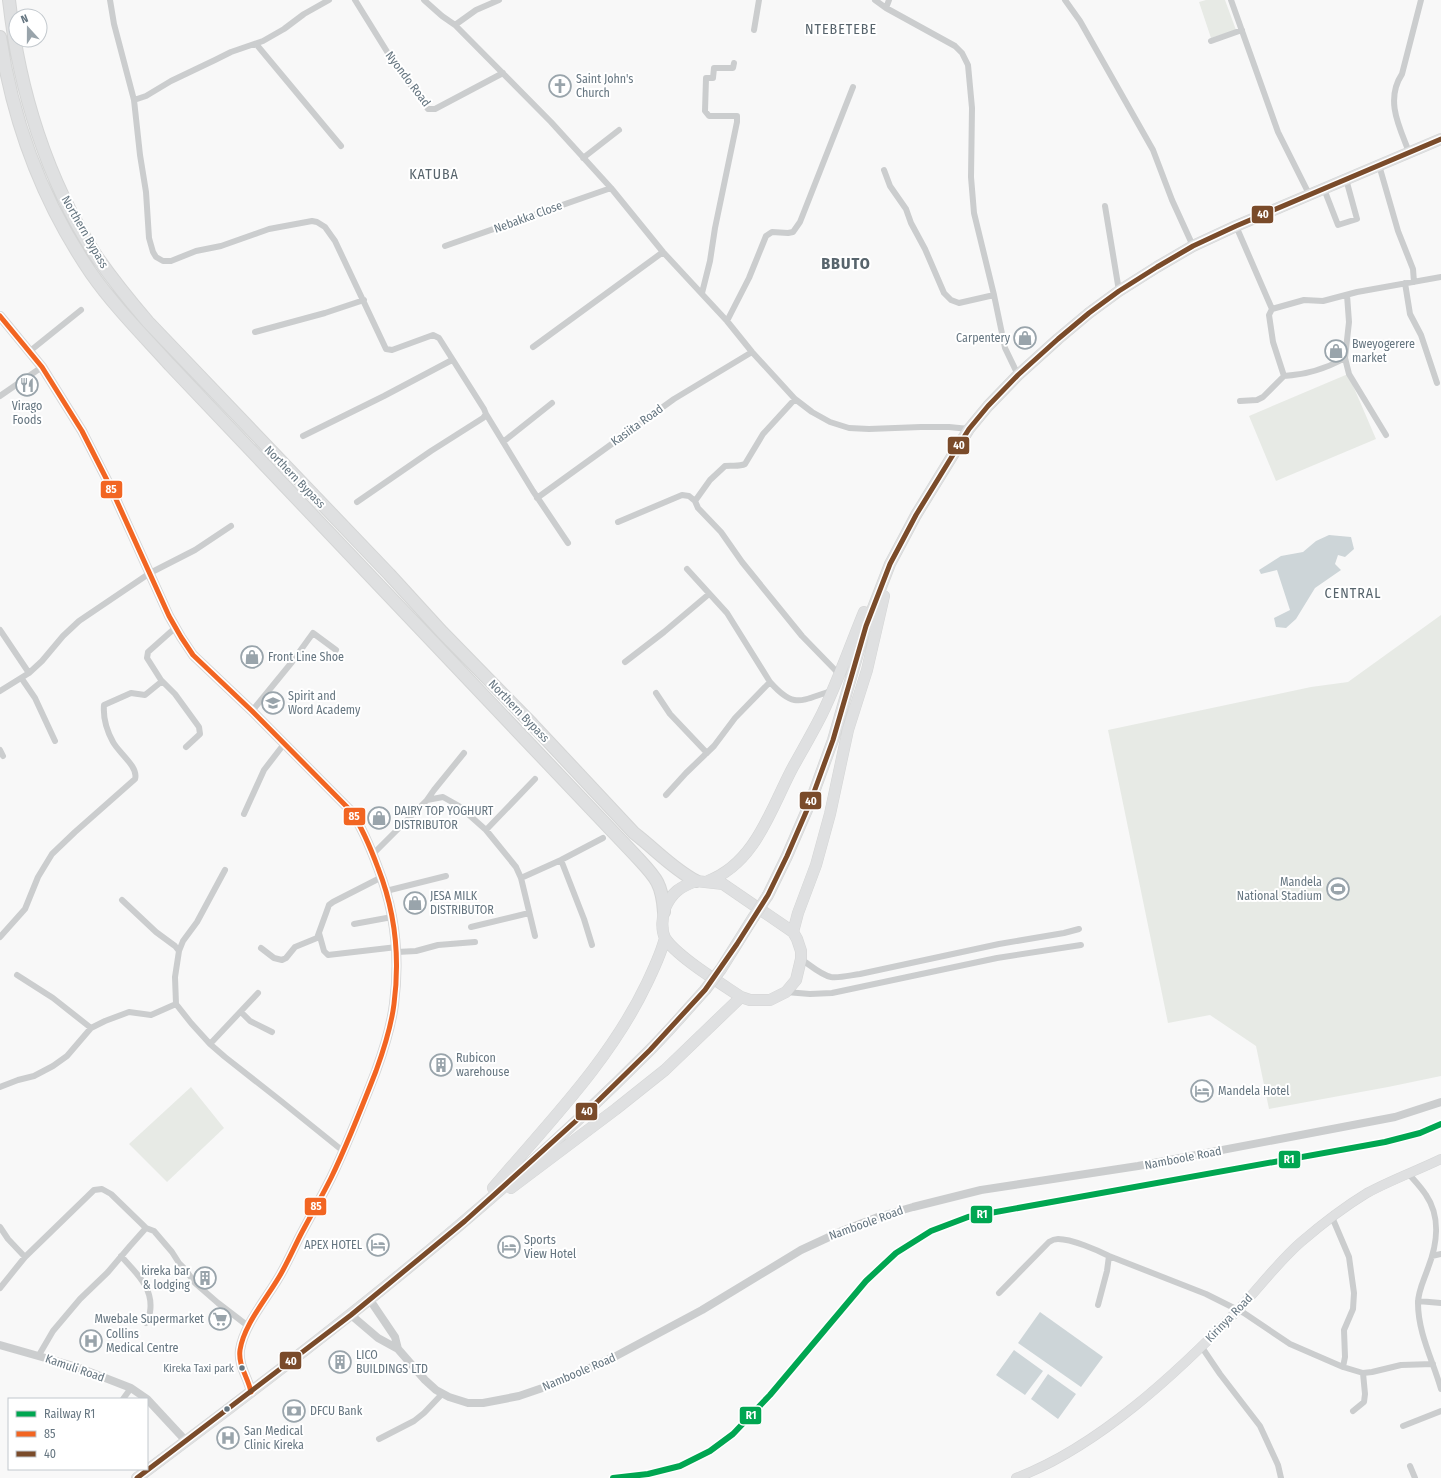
<svg xmlns="http://www.w3.org/2000/svg" width="1441" height="1478" viewBox="0 0 1441 1478" font-family="'Fira Sans Condensed',sans-serif">
<rect width="100%" height="100%" fill="#f8f8f8"/>
<path fill="#e7eae5" d="M1206 0H1225L1236 30 1211 38 1199 2Z
M1348 374 1376 439 1276 481 1249 416Z
M1441 615V1076L1388 1087 1269 1109 1256 1046 1210 1015 1168 1023 1108 730 1311 687 1348 682Z
M191 1087 224 1128 167 1182 129 1144Z"/>
<path fill="#cdd5d8" d="M1329 535 1351 537 1354 549 1345 557 1338 555 1335 564 1341 570 1315 588 1296 619 1286 628 1276 627 1274 618 1290 610 1277 570 1261 574 1259 570 1281 556 1303 552 1316 541Z
M1040 1312 1103 1357 1081 1387 1018 1343Z
M1014 1350 1043 1371 1025 1395 996 1375Z
M1048 1374 1076 1394 1058 1419 1031 1399Z"/>
<g fill="none" stroke-linecap="round" stroke-linejoin="round">
<g stroke="#d4d5d6" stroke-width="10">
<path id="secondary" d="M0 316 42 367 82 431 110 486 169 616 181 637 193 655 252 711 351 811C363 829 371 849 378 868 395 911 400 958 394 1004 391 1028 384 1049 376 1071 362 1107 348 1143 331 1178 321 1198 310 1217 300 1236 294 1248 289 1259 283 1270 270 1295 244 1323 240 1350 238 1366 248 1377 251 1392
M1016 1478C1098 1447 1177 1373 1238 1310 1259 1288 1278 1262 1301 1242 1322 1224 1344 1207 1367 1193 1391 1180 1416 1171 1441 1159"/>
</g>
<g stroke="#d4d5d5" stroke-width="12">
<path id="trunk" d="M696 881 723 884 793 932 797 939 801 951V959L796 980 786 992 770 1000H750L741 997C722 984 676 956 665 938 661 930 662 917 665 908 672 892 680 887 696 881Z
M708 881C756 863 771 808 793 767 803 749 813 732 822 714 838 681 850 646 864 612
M768 895 787 856 810 803 833 740 866 626 890 564 916 515 959 445 969 429 988 406 1018 375 1058 339 1089 313 1119 291 1157 267 1193 246 1236 226 1441 139
M793 932 798 913 816 865 830 814 848 730 867 670 884 596
M721 969 753 918
M493 1188C548 1123 610 1061 647 983 654 968 661 954 665 938
M511 1188 616 1109 665 1070 741 997
M137 1478C315 1345 492 1209 649 1051 668 1032 686 1011 705 990"/>
</g>
<g stroke="#d4d5d5" stroke-width="14">
<path id="motorway" d="M9 0C19 90 47 181 97 257 113 280 130 301 148 322L389 574 442 632 532 724 634 833C655 849 673 869 696 881
M0 37C13 123 42 201 91 273 114 306 143 335 170 365L634 854C654 876 662 881 664 912"/>
</g>
<path stroke="#cbcdce" stroke-width="6" d="M110 0 114 24 134 100 140 155 146 192 149 238 153 252 156 257 163 261H171L196 251 221 246 269 229 312 221 317 222 325 227 335 241 386 349 392 350 433 335 439 338 484 409 486 414 483 418 431 451 357 502
M355 0 391 58 428 109H435L503 73
M424 0 442 16 455 25
M499 0 476 10 455 25 551 122 611 188 663 252 727 321 752 352 795 399 812 412 830 422 849 428 869 429 921 427H949L969 429
M875 0 886 8 955 46 962 53 968 65 972 108 971 177 974 213 994 295 1005 348 1018 375
M1065 0 1080 21 1153 150 1172 200 1193 246
M1231 0 1278 132 1310 196
M886 8 889 0
M754 30 759 0
M1211 41 1242 30
M256 44 341 146
M134 100 146 96 171 81 215 60 231 52 263 41 284 29 304 14 329 0
M1409 152C1399 126 1385 100 1402 74L1421 0
M583 158 619 130
M1379 165 1398 231 1413 269 1414 282
M884 170 890 186 906 209 911 223 925 249 944 293 951 300 959 303 994 295
M1324 189 1338 225 1357 219 1346 179
M1105 206 1119 291
M1236 226 1272 309 1304 300 1323 301 1357 292 1441 277
M445 246 611 188
M1405 283 1410 314 1421 335 1437 383
M702 293 710 261 715 228 737 122V116H709L705 111 706 78H713L714 68H733L734 63
M1347 295 1349 322 1345 358 1349 374 1386 435
M1272 309 1269 315 1273 342 1284 376C1304 375 1327 368 1345 358
M727 321 749 278 766 236 772 232 788 233 793 232 800 222 853 87
M255 332 325 313 364 300
M533 347 663 252
M30 351 81 310
M0 396 42 367
M795 399 763 434 745 464C739 467 731 465 725 466L710 480 695 501 698 508 721 532 742 562 802 636 839 674
M1240 401 1257 400 1263 397 1284 376
M486 414 533 491 568 543
M303 436 384 396 452 360
M503 442 552 403
M537 498 674 399 752 352
M618 522 682 495 689 496 695 501
M687 569 727 613 770 682
M0 630 29 673
M625 662 664 632 709 594
M22 679 35 698 55 741
M161 680 175 694 199 727 200 734 186 747
M0 691 29 673 42 661 63 636 79 621 150 573 195 550 231 526
M656 693 670 714 707 753
M252 711 292 662 313 633 336 650
M0 750 3 756
M666 795 686 773 714 746 735 718 770 682C794 709 800 701 831 691
M427 800 434 790 464 753
M244 814 264 770 284 744
M486 830 535 779
M373 854 427 800 443 797 459 806 486 830 516 867 521 878 535 936
M561 860 584 919 592 945
M521 878 561 860 603 838
M386 891 446 876
M122 900 156 932 175 946 179 951 175 977 176 1004 191 1023 210 1044 225 1057 281 1101 343 1151
M354 924 392 917
M471 927 529 913
M319 933 324 951 328 955 397 947
M0 937 25 909 38 877 52 854 75 832 135 779C139 767 118 752 113 742 107 731 103 717 104 705L131 693 145 695 161 682V680L147 658 148 652 175 628
M261 948 274 958 282 960 286 958 295 947 317 938 329 905 333 902 382 877
M179 951 183 941 197 922 225 870
M397 952 416 951 438 945 475 942
M801 959C810 965 821 975 831 977 841 978 851 975 860 974L999 944 1064 933 1079 929
M17 975 53 998 91 1028
M786 992 810 994 832 993 997 958 1081 945
M241 1012 250 1021 272 1032
M210 1044 258 993
M0 1087 18 1080 34 1076 53 1066 67 1056 91 1028 105 1021 129 1012 151 1015 176 1004
M1408 1173C1414 1180 1421 1187 1426 1195 1441 1217 1437 1245 1428 1268 1424 1280 1418 1291 1418 1303 1418 1333 1433 1361 1441 1389
M1332 1217 1349 1257 1354 1293 1353 1309 1344 1330 1345 1357 1343 1367
M0 1227 8 1239 25 1257
M121 1256C136 1273 154 1288 150 1312 149 1316 149 1320 146 1323
M1432 1256 1441 1254
M0 1288 25 1257 94 1190 102 1189 111 1194 146 1228
M999 1293 1049 1242C1052 1240 1055 1239 1058 1239 1072 1239 1097 1250 1109 1256L1206 1294 1244 1313 1290 1344 1343 1367 1363 1373 1372 1372 1401 1365 1433 1364
M1418 1301 1441 1303
M1098 1305 1107 1271 1109 1256
M1201 1346 1220 1374 1260 1426 1278 1465 1281 1478
M39 1355 53 1331 80 1299 108 1272 130 1246 146 1228 154 1231 172 1252 179 1263 185 1269 195 1283 218 1303 248 1326
M123 1399 131 1388
M1353 1411 1364 1402 1365 1394 1363 1373
M1403 1426 1441 1411
M379 1439 414 1421 424 1413 442 1394
M1410 1466 1415 1478"/>
<path stroke="#cbcdce" stroke-width="8" d="M370 1300 395 1337 398 1349 425 1380 436 1390 449 1397 468 1403H483L499 1400 519 1396 557 1383 616 1356 702 1310 801 1250 842 1231 878 1217 913 1207 981 1190 1138 1166 1395 1117 1441 1102
M351 1315 378 1338 398 1349
M0 1345 77 1367 131 1388 147 1399
M147 1399 186 1441"/>
<use href="#secondary" stroke="#dfe0e1" stroke-width="9"/>
<use href="#trunk" stroke="#dfe0e1" stroke-width="11"/>
<use href="#motorway" stroke="#dfe0e1" stroke-width="12"/>
<g stroke="#d4d5d5" stroke-width="12" stroke-linecap="butt">
<path id="trunk-bridge" d="M753 918 768 895
M705 990 721 969"/>
</g>
<use href="#trunk-bridge" stroke="#dfe0e1" stroke-width="11"/>
<g stroke="#fff" stroke-width="8">
<path id="bus-1" d="M0 316 42 367 82 431 110 486 169 616 181 637 193 655 252 711 351 811C363 829 371 849 378 868 395 911 400 958 394 1004 391 1028 384 1049 376 1071 362 1107 348 1143 331 1178 321 1198 310 1217 300 1236 294 1248 289 1259 283 1270 270 1295 244 1323 240 1350 238 1366 248 1377 251 1392"/>
</g>
<g stroke="#fff" stroke-width="8">
<path id="bus-2" d="M137 1478 351 1315 465 1221 598 1101 650 1050 705 990 737 944 768 895 787 856 810 803 833 740 866 626 890 564 916 515 959 445 969 429 988 406 1018 375 1058 339 1089 313 1119 291 1157 267 1193 246 1236 226 1441 139"/>
</g>
<use href="#bus-1" stroke="#f26522" stroke-width="5"/>
<use href="#bus-2" stroke="#7a4b2a" stroke-width="5"/>
<g stroke="#fff" stroke-width="9">
<path id="rail-1" d="M613 1478 648 1474 680 1466 710 1451 733 1434 770 1395 866 1281 896 1253 931 1231 968 1217 1385 1142 1420 1133 1441 1124"/>
</g>
<use href="#rail-1" stroke="#00a651" stroke-width="6"/>
</g>
<defs>
<g id="church-ring" transform="scale(1.15)"><circle r="9.5" fill="#fff" stroke="#99a4ab" stroke-width="1.5"/><path d="M-1.2-6h2.4v3.5h3.3v2.4h-3.3V6h-2.4V-.1h-3.3v-2.4h3.3Z" fill="#99a4ab"/></g>
<g id="shop-ring" transform="scale(1.15)"><circle r="9.5" fill="#fff" stroke="#99a4ab" stroke-width="1.5"/><path d="M-5-2.5h2.3a2.7 3.5 0 0 1 5.4 0H5L5.5 6h-11ZM-1.5-2.5h3a1.5 2.3 0 0 0-3 0Z" fill="#99a4ab"/></g>
<g id="restaurant-ring" transform="scale(1.15)"><circle r="9.5" fill="#fff" stroke="#99a4ab" stroke-width="1.5"/><path d="M-5-6h1v4h1v-4h1v4h1v-4h1v5L-1.5 .5V6h-2V.5L-5-1ZM5-6V6H3V1.5H1.5Q1.5-4 5-6Z" fill="#99a4ab"/></g>
<g id="school-ring" transform="scale(1.15)"><circle r="9.5" fill="#fff" stroke="#99a4ab" stroke-width="1.5"/><path d="M0-5L7-2L0 1L-7-2ZM-4 1L0 2.5L4 1V4Q0 6-4 4Z" fill="#99a4ab"/></g>
<g id="stadium-ring" transform="scale(1.15)"><circle r="9.5" fill="#fff" stroke="#99a4ab" stroke-width="1.5"/><path d="M0-5a6.5 5 0 1 0 0 10a6.5 5 0 1 0 0-10ZM-3.5-1.8h7v3.6h-7Z" fill="#99a4ab"/></g>
<g id="building-ring" transform="scale(1.15)"><circle r="9.5" fill="#fff" stroke="#99a4ab" stroke-width="1.5"/><path d="M-4-6H4V6H1V3H-1V6H-4ZM-2.5-4.3h1.7v1.8h-1.7ZM.8-4.3h1.7v1.8H.8ZM-2.5-1h1.7V.8h-1.7ZM.8-1h1.7V.8H.8Z" fill="#99a4ab"/></g>
<g id="hotel-ring" transform="scale(1.15)"><circle r="9.5" fill="#fff" stroke="#99a4ab" stroke-width="1.5"/><path d="M-6-4.5h1.5V1H6V5H4.5V3h-9V5H-6ZM-4 0a1.8 1.8 0 1 1 3.6 0ZM.5 0V-2.5h3Q6-2.5 6 0Z" fill="#99a4ab"/></g>
<g id="supermarket-ring" transform="scale(1.15)"><circle r="9.5" fill="#fff" stroke="#99a4ab" stroke-width="1.5"/><path d="M-6-5.5h2.5l.6 2H6L4.5 2H-2.5L-4.4-4H-6ZM-1.5 3.2a1.3 1.3 0 1 0 .1 0ZM3 3.2a1.3 1.3 0 1 0 .1 0Z" fill="#99a4ab"/></g>
<g id="hospital-ring" transform="scale(1.15)"><circle r="9.5" fill="#fff" stroke="#99a4ab" stroke-width="1.5"/><path d="M-5-5h3v3.5h4V-5h3V5h-3V1.5h-4V5h-3Z" fill="#99a4ab"/></g>
<g id="bank-ring" transform="scale(1.15)"><circle r="9.5" fill="#fff" stroke="#99a4ab" stroke-width="1.5"/><path d="M-6-4H6V4H-6ZM0-2.3a2.3 2.3 0 1 0 0 4.6a2.3 2.3 0 1 0 0-4.6Z" fill="#99a4ab"/></g>
</defs>
<g fill-rule="evenodd">
<use href="#church-ring" x="560" y="86"/>
<use href="#shop-ring" x="1025" y="338"/>
<use href="#shop-ring" x="1336" y="351"/>
<use href="#restaurant-ring" x="27" y="385"/>
<use href="#shop-ring" x="252" y="657"/>
<use href="#school-ring" x="273" y="703"/>
<use href="#shop-ring" x="379" y="818"/>
<use href="#stadium-ring" x="1338" y="889"/>
<use href="#shop-ring" x="415" y="903"/>
<use href="#building-ring" x="441" y="1065"/>
<use href="#hotel-ring" x="1202" y="1091"/>
<use href="#hotel-ring" x="378" y="1245"/>
<use href="#hotel-ring" x="509" y="1247"/>
<use href="#building-ring" x="205" y="1278"/>
<use href="#supermarket-ring" x="220" y="1319"/>
<use href="#hospital-ring" x="91" y="1341"/>
<use href="#building-ring" x="340" y="1362"/>
<use href="#bank-ring" x="294" y="1411"/>
<use href="#hospital-ring" x="228" y="1438"/>
</g>
<g fill="#667681" stroke="#fff" stroke-width="1.5">
<circle cx="242" cy="1368" r="3.5"/>
<circle cx="227" cy="1409" r="3.5"/>
</g>
<g text-anchor="middle" dominant-baseline="central" stroke-width="4" stroke-linejoin="round" paint-order="stroke">
<g font-size="11" fill="#667681" stroke="#fff" text-anchor="end">
<text x="234" y="1368">Kireka Taxi park</text>
</g>
<g font-size="12" fill="#667681" stroke="#fff">
<text transform="translate(408 79) rotate(53)">Nyondo Road</text>
<text transform="translate(528 217) rotate(-20)">Nebakka Close</text>
<text transform="translate(85 232) rotate(60)">Northern Bypass</text>
<text transform="translate(637 425) rotate(-36)">Kasiita Road</text>
<text transform="translate(295 477) rotate(46)">Northern Bypass</text>
<text transform="translate(519 711) rotate(46)">Northern Bypass</text>
<text transform="translate(1183 1158) rotate(-11)">Namboole Road</text>
<text transform="translate(866 1223) rotate(-20)">Namboole Road</text>
<text transform="translate(1229 1318) rotate(-46)">Kirinya Road</text>
<text transform="translate(75 1368) rotate(19)">Kamuli Road</text>
<text transform="translate(579 1372) rotate(-23)">Namboole Road</text>
</g>
<g font-size="12" fill="#667681" stroke="#fff" text-anchor="start">
<text x="576" y="79">Saint John's<tspan x="576" dy="14">Church</tspan></text>
<text x="1010" y="338" text-anchor="end">Carpentery</text>
<text x="1352" y="344">Bweyogerere<tspan x="1352" dy="14">market</tspan></text>
<text x="27" y="406" text-anchor="middle">Virago<tspan x="27" dy="14">Foods</tspan></text>
<text x="268" y="657">Front Line Shoe</text>
<text x="288" y="696">Spirit and<tspan x="288" dy="14">Word Academy</tspan></text>
<text x="394" y="811">DAIRY TOP YOGHURT<tspan x="394" dy="14">DISTRIBUTOR</tspan></text>
<text x="1322" y="882" text-anchor="end">Mandela<tspan x="1322" dy="14">National Stadium</tspan></text>
<text x="430" y="896">JESA MILK<tspan x="430" dy="14">DISTRIBUTOR</tspan></text>
<text x="456" y="1058">Rubicon<tspan x="456" dy="14">warehouse</tspan></text>
<text x="1218" y="1091">Mandela Hotel</text>
<text x="524" y="1240">Sports<tspan x="524" dy="14">View Hotel</tspan></text>
<text x="362" y="1245" text-anchor="end">APEX HOTEL</text>
<text x="190" y="1271" text-anchor="end">kireka bar<tspan x="190" dy="14">&amp; lodging</tspan></text>
<text x="204" y="1319" text-anchor="end">Mwebale Supermarket</text>
<text x="106" y="1334">Collins<tspan x="106" dy="14">Medical Centre</tspan></text>
<text x="356" y="1355">LICO<tspan x="356" dy="14">BUILDINGS LTD</tspan></text>
<text x="310" y="1411">DFCU Bank</text>
<text x="244" y="1431">San Medical<tspan x="244" dy="14">Clinic Kireka</tspan></text>
</g>
<g font-size="14" letter-spacing="1" fill="#57646c" stroke="#fff">
<text x="841" y="29">NTEBETEBE</text>
<text x="434" y="174">KATUBA</text>
<text x="1353" y="593">CENTRAL</text>
</g>
<g font-size="16" font-weight="bold" letter-spacing="1" fill="#57646c" stroke="#fff">
<text x="846" y="263">BBUTO</text>
</g>
</g>
<g stroke="#fff" stroke-width="1.5">
<rect x="1251" y="205" width="23" height="19" rx="4" fill="#7a4b2a"/>
<rect x="947" y="436" width="23" height="19" rx="4" fill="#7a4b2a"/>
<rect x="100" y="480" width="23" height="19" rx="4" fill="#f26522"/>
<rect x="799" y="791" width="23" height="19" rx="4" fill="#7a4b2a"/>
<rect x="343" y="807" width="23" height="19" rx="4" fill="#f26522"/>
<rect x="575" y="1102" width="23" height="19" rx="4" fill="#7a4b2a"/>
<rect x="1278" y="1150" width="23" height="19" rx="4" fill="#00a651"/>
<rect x="304" y="1197" width="23" height="19" rx="4" fill="#f26522"/>
<rect x="970" y="1205" width="23" height="19" rx="4" fill="#00a651"/>
<rect x="279" y="1351" width="23" height="19" rx="4" fill="#7a4b2a"/>
<rect x="739" y="1406" width="23" height="19" rx="4" fill="#00a651"/>
</g>
<g font-size="11" text-anchor="middle" font-weight="bold" fill="#fff">
<text x="1263" y="218">40</text>
<text x="959" y="449">40</text>
<text x="111" y="493">85</text>
<text x="811" y="805">40</text>
<text x="354" y="820">85</text>
<text x="587" y="1115">40</text>
<text x="1289" y="1163">R1</text>
<text x="316" y="1210">85</text>
<text x="982" y="1218">R1</text>
<text x="291" y="1365">40</text>
<text x="751" y="1419">R1</text>
</g>
<rect x="8" y="1398" width="140" height="72" fill="#ffffff" stroke="#c2c8cd"/>
<rect x="16" y="1411" width="20" height="6" fill="#00a651" stroke="#c2c8cd"/>
<text x="44" y="1418" font-size="12" fill="#667681">Railway R1</text>
<rect x="16" y="1431" width="20" height="6" fill="#f26522" stroke="#c2c8cd"/>
<text x="44" y="1438" font-size="12" fill="#667681">85</text>
<rect x="16" y="1451" width="20" height="6" fill="#7a4b2a" stroke="#c2c8cd"/>
<text x="44" y="1458" font-size="12" fill="#667681">40</text>
<g transform="translate(28 28) rotate(339)"><circle r="19" fill="#ffffff" stroke="#c2c8cd"/>
<path d="M0-3L7 15L0 10L-7 15Z" fill="#99a4ab"/>
<text y="-6" font-size="11" font-weight="bold" text-anchor="middle" fill="#667681">N</text>
</g>
</svg>
